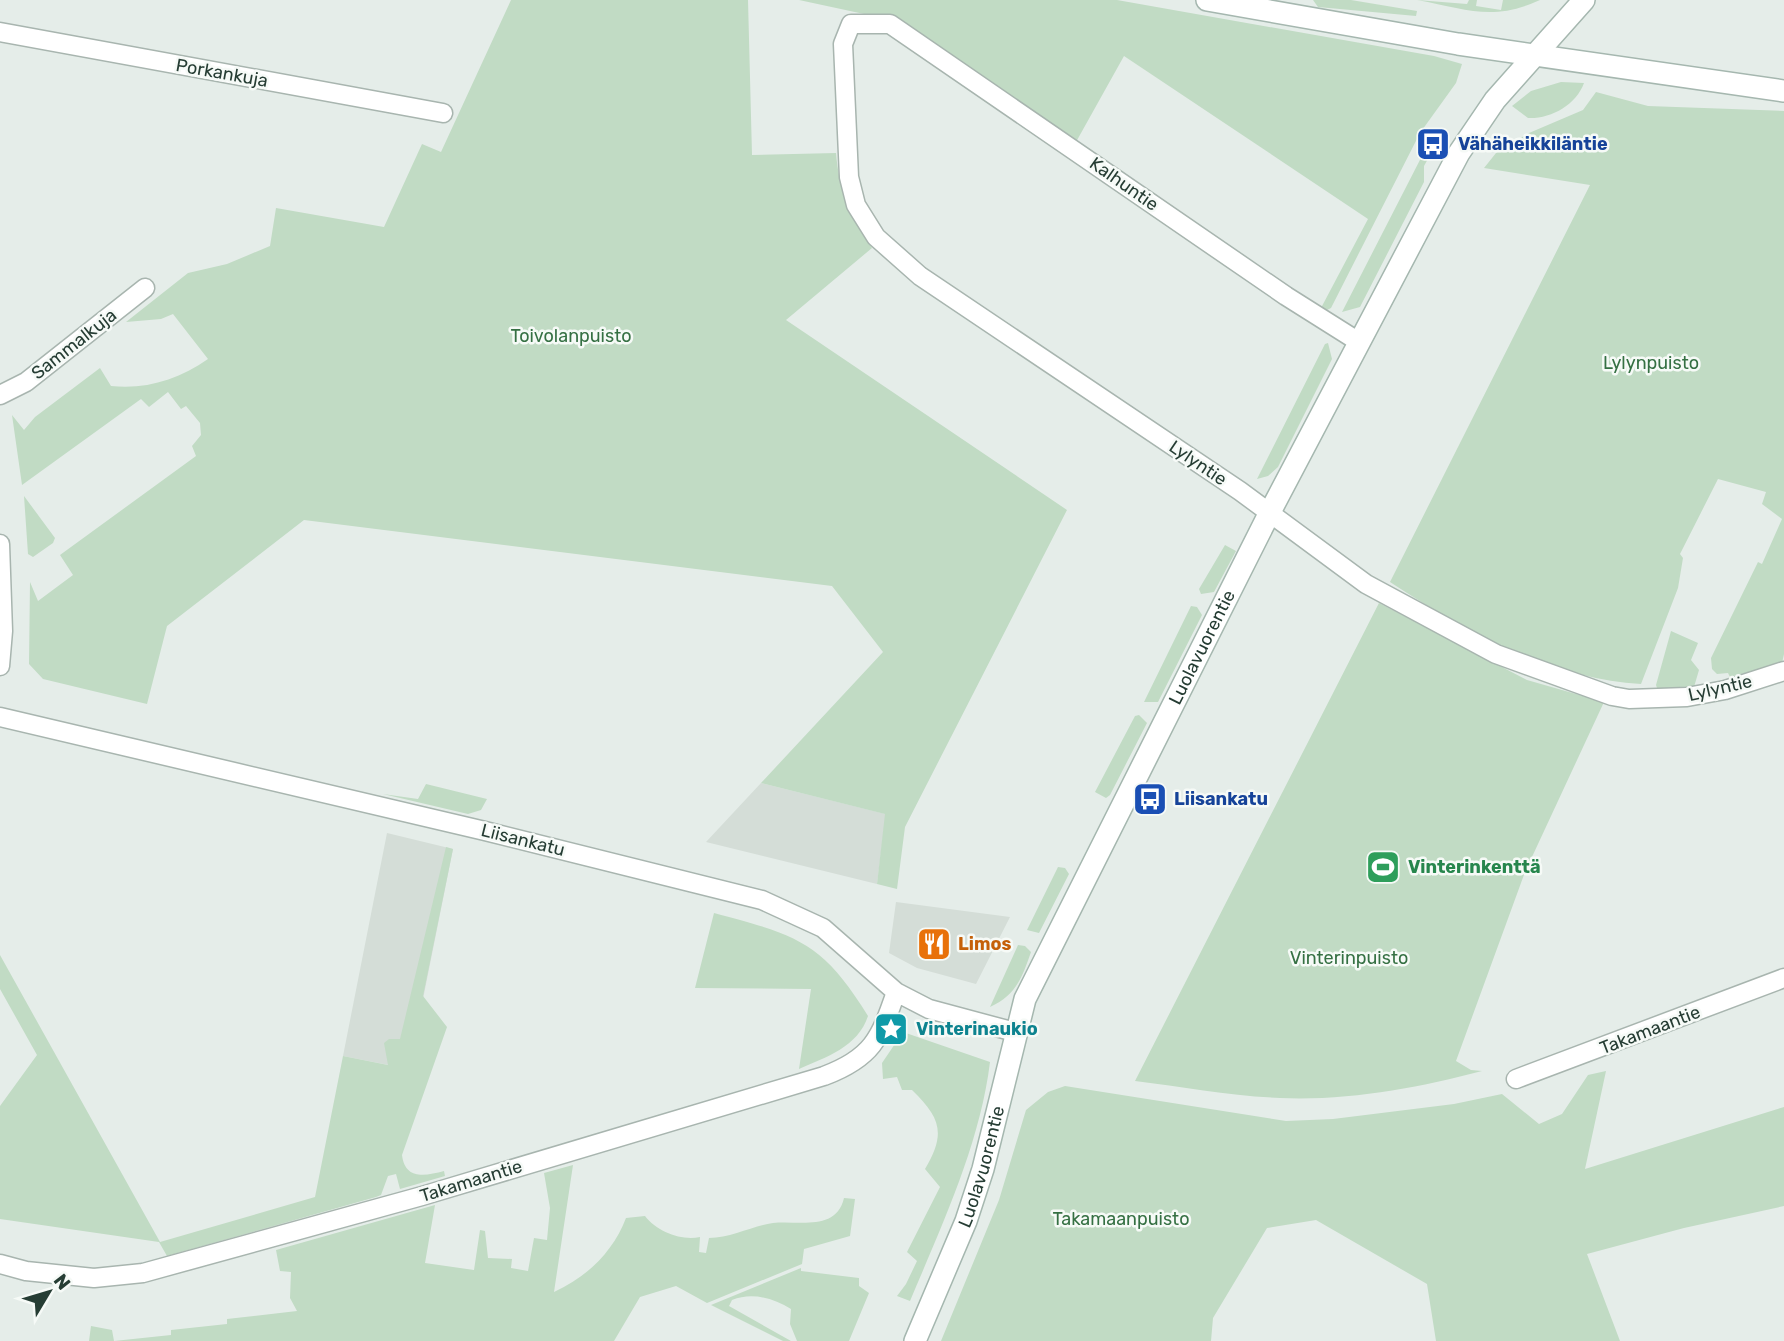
<svg xmlns="http://www.w3.org/2000/svg" width="1784" height="1341" viewBox="0 0 1784 1341" font-family="Rubik,sans-serif">
<rect width="100%" height="100%" fill="#e5ede9"/>
<path fill="#d4ddd7" d="M761 783 886 814 877 884 706 842Z
M387 833 453 849 409 1069 343 1056Z
M896 902 1010 917 976 984 917 968 889 953Z"/>
<path fill="#c1dbc4" d="M511 0H748L752 155 836 153C839 190 851 219 872 248L786 320 1067 510 905 827 897 889 877 884 885 814 761 783 883 652 832 586 304 520 167 626 147 704 43 679 29 664 30 582 38 601 73 575 60 555 196 456 192 446 201 435 200 423 186 406 181 409 168 392 149 407 141 399 22 485 12 415 24 430 35 417 100 368 111 386C146 390 179 379 208 359L173 314 161 319 126 322 188 273 227 264 270 246 276 208 384 227 422 144 441 152Z
M799 0H1117L1434 56 1462 64 1456 83 1420 133 1331 308 1325 311 1321 308 1368 219 1124 56 1076 142 878 17Z
M1313 0H1351L1417 11 1416 16 1318 7Z
M1417 0 1467 4 1469 0H1477L1476 6 1501 10 1503 0H1540C1492 22 1467 9 1417 0Z
M1561 82 1584 83C1576 105 1551 119 1528 118L1512 106 1531 91Z
M1596 92 1648 106 1784 111V654L1782 663 1730 677 1728 673 1717 674 1712 669 1711 658 1758 562 1762 564 1782 519 1762 504 1766 492 1718 479 1680 554 1683 558 1678 588 1641 684C1549 678 1466 632 1390 582L1590 185 1484 168 1496 153 1529 133 1583 110Z
M1423 154 1429 157 1424 166V182L1360 307 1342 312Z
M1328 343 1332 359 1278 467 1268 476 1257 479 1325 344Z
M24 496 55 538 53 543 33 557 28 554Z
M1225 545 1236 551 1214 592 1201 594 1199 589Z
M1379 603 1527 680 1604 702 1525 872 1456 1061 1471 1070 1482 1071C1418 1088 1347 1101 1280 1098 1232 1096 1183 1087 1135 1081Z
M1191 606 1197 607 1202 615 1158 702H1144Z
M1671 631 1698 643 1691 660 1699 670 1694 687 1658 691 1656 685Z
M1139 715 1147 723 1110 795 1106 798 1095 792 1135 716Z
M426 784 487 799 481 810 468 814 383 794 418 799Z
M446 847 453 849 423 996 447 1027 402 1155C405 1180 425 1176 444 1171L445 1176 400 1189 396 1174 388 1176 381 1195 376 1197 167 1256 159 1242 0 1219V1106L37 1055 0 989V955L160 1242 315 1197 343 1056 388 1065 384 1043 389 1039H400Z
M1058 867 1065 868 1069 874 1039 933 1027 930Z
M714 913C796 935 822 941 868 1016 858 1047 826 1057 799 1069L811 989 695 988Z
M1018 945 1025 946 1031 952C1022 978 1016 995 990 1007Z
M903 1032 990 1062C980 1144 942 1225 910 1301L897 1296 906 1284 917 1261 907 1252 940 1187 925 1169C946 1134 941 1118 912 1090H902L897 1077 883 1079 882 1063Z
M1606 1071 1585 1169 1784 1107V1206L1684 1228 1587 1254 1620 1341H1436L1427 1284 1316 1220 1267 1228 1213 1318 1211 1341H941L999 1200 1026 1110 1048 1092 1065 1086 1286 1121 1333 1119 1454 1104 1502 1094 1539 1124 1562 1114 1588 1075Z
M573 1165 554 1292C587 1277 613 1252 626 1218L645 1216C657 1232 682 1241 700 1237L699 1252 706 1253 709 1238C731 1238 752 1226 773 1223 798 1220 836 1232 844 1198L855 1199 850 1236 804 1249 802 1264 707 1303 676 1286 640 1297 614 1341H89L91 1326 112 1330 114 1341 171 1335V1330L227 1324V1319L297 1311 290 1298 291 1272 280 1271 276 1250 435 1205 425 1263 474 1270 480 1230 485 1231 488 1258 512 1259 511 1268 528 1271 534 1238 547 1240 550 1208 544 1173Z
M801 1268V1271L859 1278V1286L869 1293 849 1341H797L790 1324 791 1309C773 1298 752 1292 732 1300L729 1306 791 1341H783L711 1305Z"/>
<g fill="none" stroke-linecap="round" stroke-linejoin="round">
<g stroke="#a8b5af" stroke-width="21">
<path id="street" d="M0 32 443 113
M1359 342 1286 296 890 24H851L843 44 849 177 856 205 876 237 920 276 1240 491 1366 584 1496 654 1612 696 1629 699 1687 697 1725 690 1784 671
M0 395 26 382 145 288
M0 544 3 631 0 666
M0 717 485 831 762 900 823 928 896 992 929 1009 1015 1032
M1516 1079 1784 978
M0 1264 26 1271 94 1278 143 1273 422 1196 824 1076C872 1058 880 1039 896 992"/>
</g>
<g stroke="#a5b7af" stroke-width="24">
<g id="secondary">
<path d="M1207 0 1458 44 1784 91"/>
<path id="s1" d="M915 1341 966 1221 983 1169 1025 999 1270 512 1459 153 1495 100 1584 0"/>
</g>
</g>
<use href="#street" stroke="#fff" stroke-width="18"/>
<use href="#secondary" stroke="#fff" stroke-width="21"/>
</g>
<defs>
<g id="bus-square" transform="scale(1.75)"><rect x="-9" y="-9" width="18" height="18" rx="4" fill="#1a4fb4" stroke="#f6faf7"/><path d="M-5-6H5V4H4V6H2V4H-2V6H-4V4H-5ZM-3.5-4V0h7V-4ZM-3.5 1.2v1.5H-2V1.2ZM2 1.2v1.5H3.5V1.2Z" fill="#fff"/></g>
<g id="stadium-square" transform="scale(1.75)"><rect x="-9" y="-9" width="18" height="18" rx="4" fill="#2e9e5b" stroke="#f6faf7"/><path d="M0-5a6.5 5 0 1 0 0 10a6.5 5 0 1 0 0-10ZM-3.5-1.8h7v3.6h-7Z" fill="#fff"/></g>
<g id="restaurant-square" transform="scale(1.75)"><rect x="-9" y="-9" width="18" height="18" rx="4" fill="#e8710a" stroke="#f6faf7"/><path d="M-5-6h1v4h1v-4h1v4h1v-4h1v5L-1.5 .5V6h-2V.5L-5-1ZM5-6V6H3V1.5H1.5Q1.5-4 5-6Z" fill="#fff"/></g>
<g id="sight-square" transform="scale(1.75)"><rect x="-9" y="-9" width="18" height="18" rx="4" fill="#0f9aa8" stroke="#f6faf7"/><path d="M0-6L1.8-2.2L6-1.7L2.9 1.2L3.7 5.4L0 3.3L-3.7 5.4L-2.9 1.2L-6-1.7L-1.8-2.2Z" fill="#fff"/></g>
</defs>
<g fill-rule="evenodd">
<use href="#bus-square" x="1433" y="144"/>
<use href="#bus-square" x="1150" y="799"/>
<use href="#stadium-square" x="1383" y="867"/>
<use href="#restaurant-square" x="934" y="944"/>
<use href="#sight-square" x="891" y="1029"/>
</g>
<g text-anchor="middle" dominant-baseline="central" stroke-width="5" stroke-linejoin="round" paint-order="stroke">
<g font-size="18" fill="#263d34" stroke="#f6faf7">
<text transform="translate(222 73) rotate(10)">Porkankuja</text>
<text transform="translate(1124 184) rotate(35)">Kalhuntie</text>
<text transform="translate(74 344) rotate(-38)">Sammalkuja</text>
<text transform="translate(1198 463) rotate(34)">Lylyntie</text>
<text stroke="none"><textPath href="#s1" startOffset="754">Luolavuorentie</textPath></text>
<text transform="translate(1720 688) rotate(-13)">Lylyntie</text>
<text transform="translate(523 840) rotate(14)">Liisankatu</text>
<text transform="translate(1650 1030) rotate(-21)">Takamaantie</text>
<text stroke="none"><textPath href="#s1" startOffset="187">Luolavuorentie</textPath></text>
<text transform="translate(471 1181) rotate(-17)">Takamaantie</text>
</g>
<g font-size="18" font-weight="bold" fill="#164399" stroke="#f6faf7" text-anchor="start">
<text x="1458" y="144">Vähäheikkiläntie</text>
<text x="1174" y="799">Liisankatu</text>
</g>
<g font-size="18" fill="#357043" stroke="#f6faf7">
<text x="571" y="336">Toivolanpuisto</text>
<text x="1651" y="363">Lylynpuisto</text>
<text x="1349" y="958">Vinterinpuisto</text>
<text x="1121" y="1219">Takamaanpuisto</text>
</g>
<g font-size="18" font-weight="bold" fill="#27864d" stroke="#f6faf7" text-anchor="start">
<text x="1408" y="867">Vinterinkenttä</text>
</g>
<g font-size="18" font-weight="bold" fill="#c56008" stroke="#f6faf7" text-anchor="start">
<text x="958" y="944">Limos</text>
</g>
<g font-size="18" font-weight="bold" fill="#0d838f" stroke="#f6faf7" text-anchor="start">
<text x="916" y="1029">Vinterinaukio</text>
</g>
</g>
<g transform="translate(49 1292) rotate(52)" stroke="#f6faf7" stroke-width="5" paint-order="stroke">
<path d="M0-5L12 26L0 18L-12 26Z" fill="#263d34"/>
<text y="-10" font-size="19" font-weight="bold" text-anchor="middle" fill="#263d34">N</text>
</g>
</svg>
